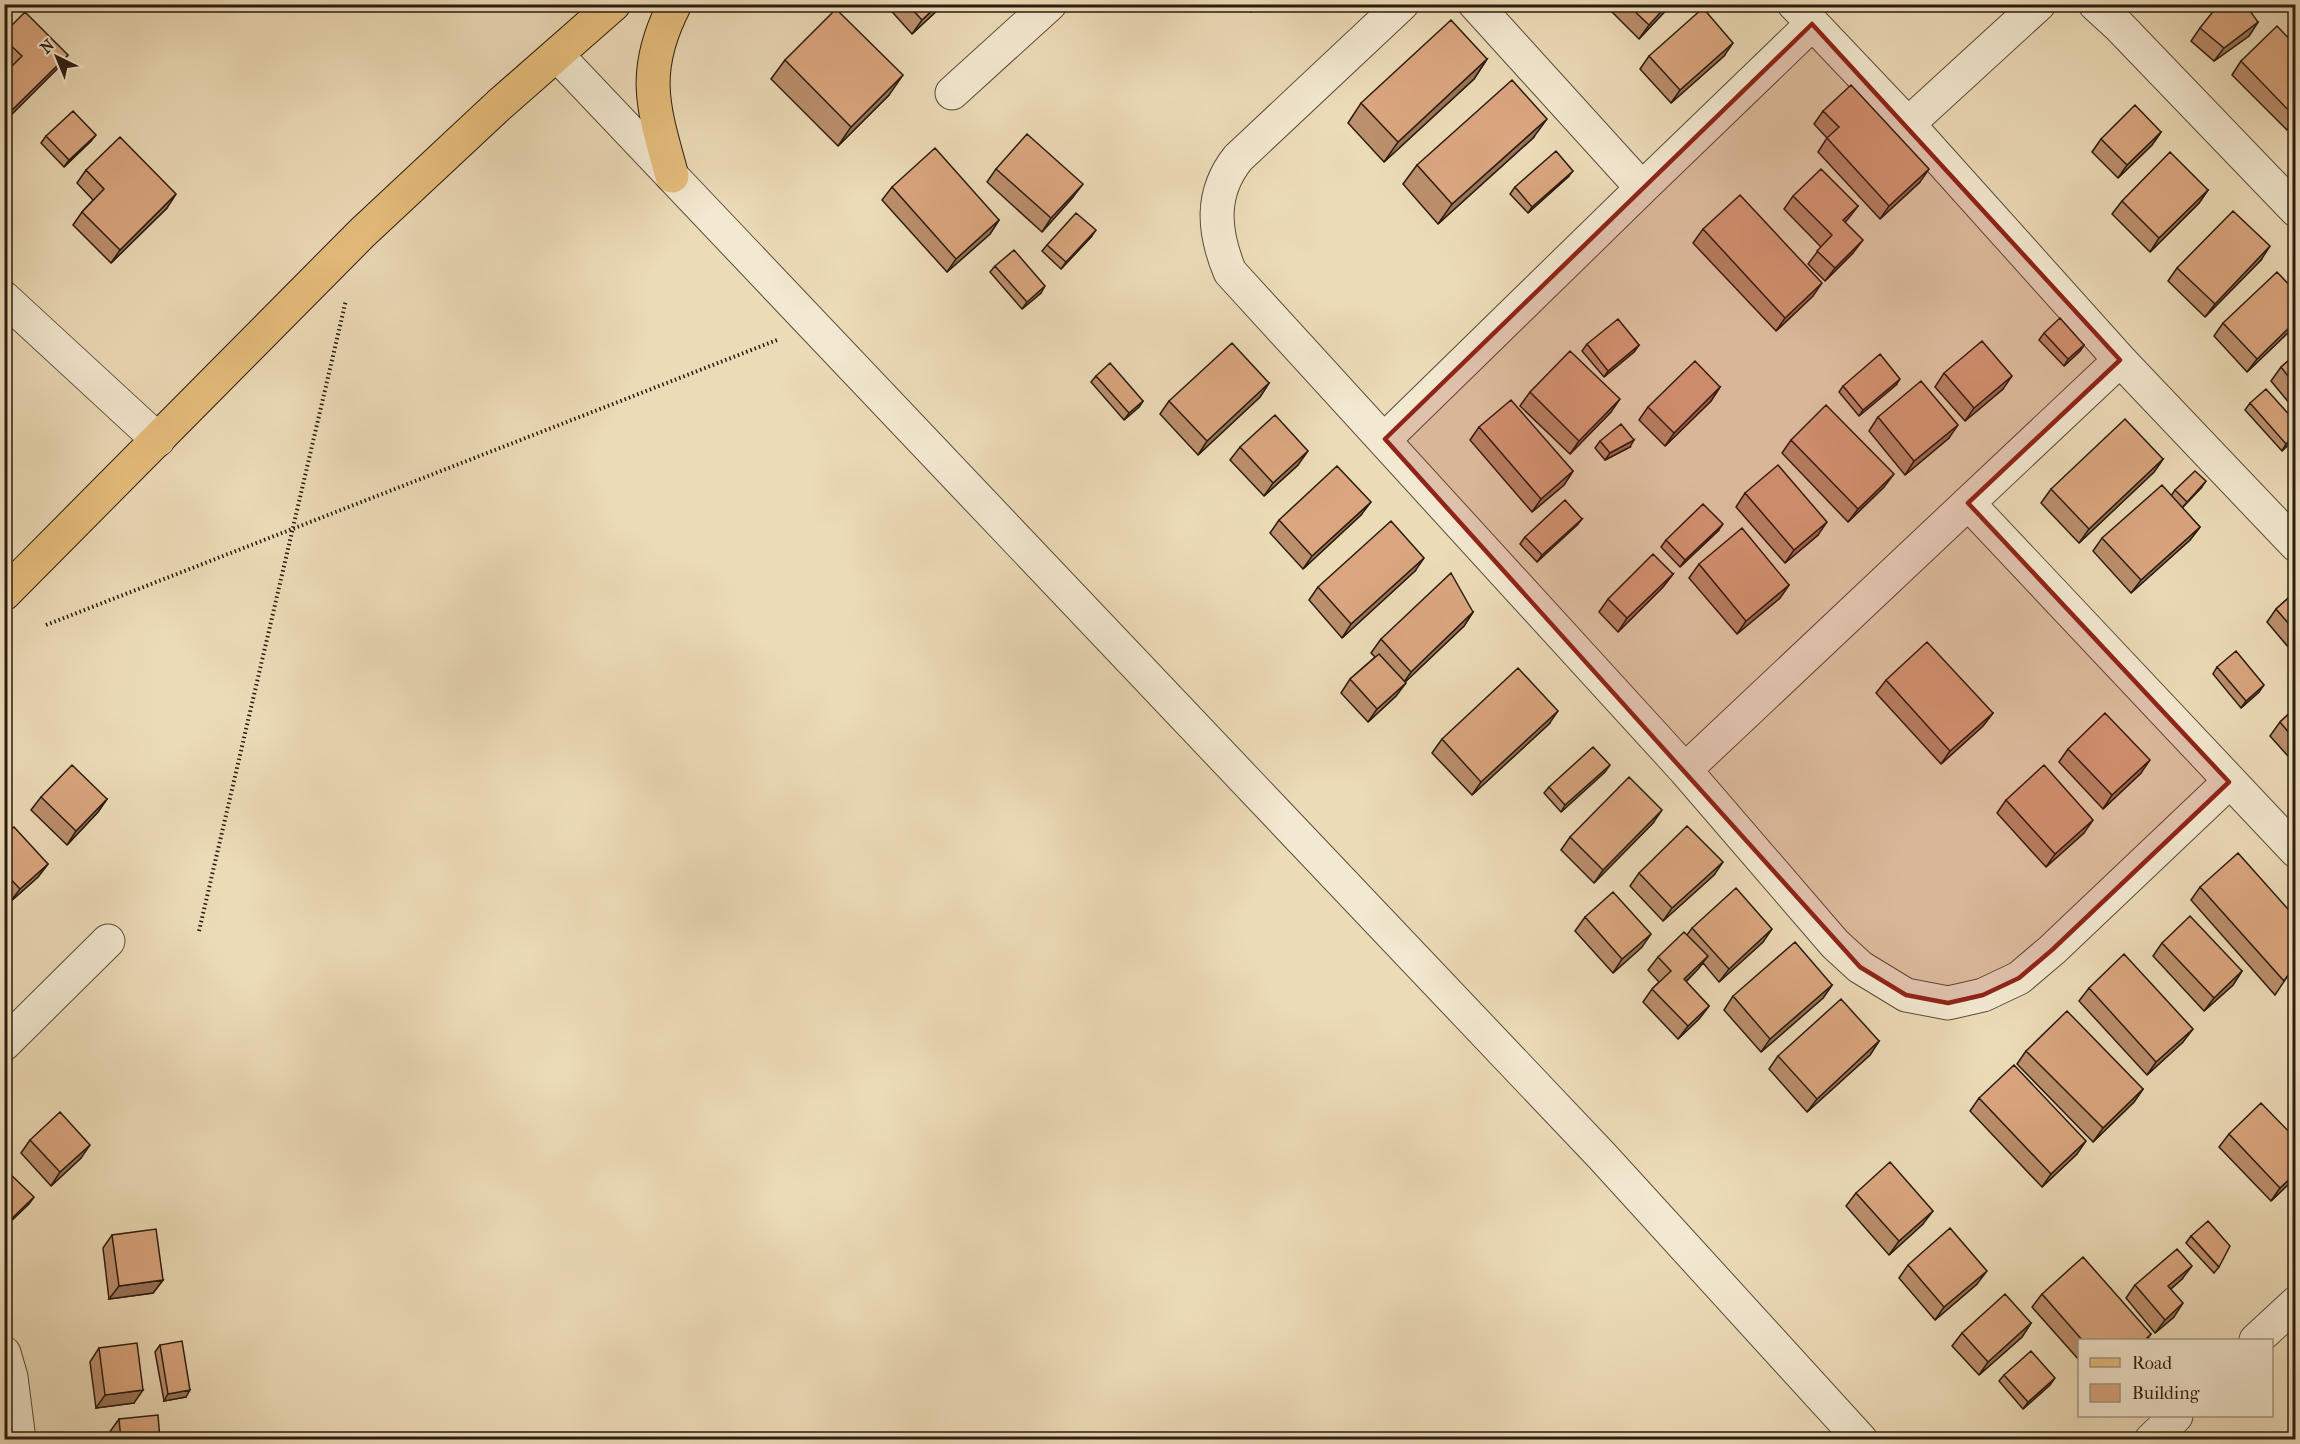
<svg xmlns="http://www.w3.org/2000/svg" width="2300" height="1444" viewBox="0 0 2300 1444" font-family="'IM FELL French Canon',serif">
<rect width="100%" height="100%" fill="#ecdbb7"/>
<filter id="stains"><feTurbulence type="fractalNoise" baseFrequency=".00333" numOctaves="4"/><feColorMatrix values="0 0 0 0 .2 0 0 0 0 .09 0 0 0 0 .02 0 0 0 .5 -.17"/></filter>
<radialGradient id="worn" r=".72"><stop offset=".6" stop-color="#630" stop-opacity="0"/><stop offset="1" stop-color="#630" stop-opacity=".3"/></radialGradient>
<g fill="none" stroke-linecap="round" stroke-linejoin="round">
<g stroke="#5a4c3a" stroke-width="35">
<path id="minor" d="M1402 4 1238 158C1210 193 1213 231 1230 272L1685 770 1835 944 1860 967 1906 995 1948 1003 1983 995 2019 978 2052 950 2229 782
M1794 4 1908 124 2120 360 2296 545
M2095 4 2119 26 2296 210
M557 55 1602 1156 1861 1440
M952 93 1050 4
M1908 124 2039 4
M1642 188 1812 24
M4 298 158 440
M1385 439 1642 188 1475 4
M1968 503 2296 851
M1685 770 2120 360
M4 1044 108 941
M2256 1340 2296 1303
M4 1353 11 1377 19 1440
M2151 1440 2176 1416"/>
</g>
<g stroke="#2a1c10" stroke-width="35">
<path id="major" d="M672 176C653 107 640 72 675 4
M4 594 362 233 499 105 614 4"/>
</g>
<path stroke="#2a1c10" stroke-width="4" stroke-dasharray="1.5 3" stroke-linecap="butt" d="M46 625 777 340
M199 931 346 300"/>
<use href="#minor" stroke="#f3e8d0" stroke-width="33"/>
<use href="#major" stroke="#e6be7c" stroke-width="33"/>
</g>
<path fill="#bc8f6d" stroke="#2a1c10" stroke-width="1.5" d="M885 4H944L912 34Z
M1245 4H1260L1251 12Z
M1604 4H1672L1639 39Z
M2258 22 2249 36 2214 61 2191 41 2200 28Z
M4 33 58 68 4 122V74L11 67 4 61Z
M2295 45V122L2287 130 2232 75 2241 61Z
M1649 56H1724L1671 103 1640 69Z
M1487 59 1474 79 1384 162 1348 123 1361 103Z
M785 60 889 95 838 146 771 79Z
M1823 111 1920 182 1880 219 1818 152 1827 138 1814 124Z
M2161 132 2152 145 2118 178 2092 152 2101 139Z
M46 136 91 141 64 167 41 143Z
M1533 138 1438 224 1403 184 1417 165Z
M996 169 1073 197 1042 232 987 182Z
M86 170 167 208 111 263 73 225 82 212 93 200 77 183Z
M1568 177 1528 213 1510 194 1515 187Z
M892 187 999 220 990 234 947 272 882 200Z
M2208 190 2199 203 2150 252 2112 214 2122 201Z
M1793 196 1858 206 1845 222 1853 253 1825 281 1808 264 1821 247 1784 209Z
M1703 229 1813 296 1776 331 1693 243Z
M1091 237 1061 269 1042 251 1047 245Z
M2261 260 2205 317 2168 281 2177 268Z
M995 266 1041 293 1022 309 990 272Z
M2223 323 2295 326 2247 372 2214 336Z
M2044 333 2084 345 2080 351 2064 366 2039 340Z
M1587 344 1639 345 1634 352 1604 377 1582 351Z
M2295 355V410L2271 381 2281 367Z
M1944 373 2003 389 1965 421 1935 387Z
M1096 376 1143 401 1139 407 1124 420 1091 382Z
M1269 383 1260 397 1198 455 1160 414 1169 401Z
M1896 385 1859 416 1839 392 1843 386Z
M1720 387 1711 401 1665 446 1639 420 1648 407Z
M1530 392 1611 412 1570 454 1520 406Z
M2250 403 2295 438 2282 451 2245 410Z
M1878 417 1949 438 1905 475 1869 431Z
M1479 427 1573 471 1564 485 1532 512 1470 440Z
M1791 440 1884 487 1848 522 1782 453Z
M1600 441 1630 447 1605 460 1595 448Z
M1240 447 1298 465 1264 496 1230 460Z
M2163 459 2154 472 2079 543 2041 503 2051 489Z
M2201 488 2182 508 2200 527 2190 540 2131 593 2093 551 2102 538 2171 496 2175 490Z
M1745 493 1818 535 1785 563 1736 507Z
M1361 515 1303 569 1270 533 1279 520Z
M1582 519 1577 525 1537 562 1520 544 1525 537Z
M1718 531 1680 567 1661 547 1666 540Z
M1699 564 1789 585 1780 598 1737 634 1689 578Z
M1415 571 1342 638 1309 600 1318 587Z
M1673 574 1663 587 1618 632 1599 612 1608 599Z
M2295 592V655L2267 622 2276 609Z
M1473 612 1464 626 1405 682 1396 696 1368 722 1341 693 1350 679 1375 657 1371 653 1381 639Z
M2217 667 2259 692 2241 708 2213 674Z
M1886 680 1993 713 1983 726 1941 764 1876 693Z
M2295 708V764L2270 736 2280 722Z
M1549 724 1472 795 1432 753 1442 739Z
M2068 749 2141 773 2103 809 2059 762Z
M1605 772 1561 812 1544 793 1549 787Z
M41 797 107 799 98 812 67 845 31 810Z
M2006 800 2084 833 2046 867 1997 813Z
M1653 823 1594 883 1561 850 1570 837Z
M4 835 48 864 38 877 10 902 4 896Z
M1639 873 1714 875 1663 921 1630 886Z
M2200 887 2295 965 2275 995 2191 900Z
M1585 917 1642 947 1613 973 1575 931Z
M1692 928 1763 942 1719 982 1703 963 1698 969 1686 982 1709 1006 1699 1019 1678 1039 1643 1002 1652 989 1659 982 1648 970 1658 957 1687 935Z
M2162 943 2242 971 2233 985 2204 1011 2153 956Z
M1832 985 1823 998 1761 1052 1724 1010 1733 996Z
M2089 988 2183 1042 2147 1075 2079 1001Z
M1879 1041 1870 1055 1807 1112 1769 1069 1778 1056Z
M2026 1051 2143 1089 2134 1102 2093 1142 2017 1064Z
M1979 1098 2077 1154 2042 1187 1970 1111Z
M2229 1134 2295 1178 2271 1201 2219 1147Z
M30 1140 81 1158 51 1186 21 1153Z
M1856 1193 1923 1224 1889 1255 1846 1206Z
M112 1235 163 1280 153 1293 109 1299 103 1248Z
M2191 1236 2219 1267 2214 1273 2186 1243Z
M1908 1265 1977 1284 1935 1320 1899 1278Z
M2182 1279 2171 1289 2174 1317 2155 1333 2126 1298 2135 1285Z
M2042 1294 2151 1334 2146 1341H2079V1360L2032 1307Z
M2031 1323 2022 1337 1979 1375 1952 1346 1962 1333Z
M160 1345 186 1397 164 1401 155 1352Z
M99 1348 134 1403 96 1408 90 1362Z
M2004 1375 2050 1385 2023 1409 1999 1381Z
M119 1419 160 1440H110L109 1433Z"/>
<path fill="#997459" stroke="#2a1c10" stroke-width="1.5" d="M939 4H944L912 34 922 20Z
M1256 4H1260L1251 12Z
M1668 4H1672L1639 39 1649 25Z
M2258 22 2249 36 2214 61 2224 48Z
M1733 43 1724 56 1671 103 1680 90Z
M68 55 58 68 4 122 12 110Z
M1487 59 1474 79 1384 162 1398 142Z
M903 75 889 95 838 146 851 127Z
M2295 118V122L2287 130Z
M1547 119 1533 138 1438 224 1452 204Z
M2161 132 2152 145 2118 178 2127 165Z
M96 135 91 141 64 167 69 160Z
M1929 169 1920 182 1880 219 1889 206Z
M1573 171 1568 177 1528 213 1532 207Z
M1083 184 1073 197 1042 232 1051 218Z
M2208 190 2199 203 2150 252 2159 238Z
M176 194 167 208 111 263 120 250Z
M1858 206 1848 219 1834 233 1843 220Z
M999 220 990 234 947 272 956 259Z
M1096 230 1091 237 1061 269 1066 262Z
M1863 240 1853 253 1825 281 1835 268Z
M2270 246 2261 260 2205 317 2215 304Z
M1822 283 1813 296 1776 331 1785 318Z
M1045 286 1041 293 1022 309 1027 302Z
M2295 322V326L2247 372 2257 359Z
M1639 345 1634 352 1604 377 1608 371Z
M2084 345 2080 351 2064 366 2068 359Z
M2012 376 2003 389 1965 421 1974 408Z
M1900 379 1896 385 1859 416 1863 410Z
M1269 383 1260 397 1198 455 1207 441Z
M1720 387 1711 401 1665 446 1674 433Z
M1620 399 1611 412 1570 454 1579 441Z
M1143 401 1139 407 1124 420 1129 413Z
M1958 425 1949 438 1905 475 1914 461Z
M2295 435V438L2282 451 2286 444Z
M1634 440 1630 447 1605 460 1610 453Z
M1308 451 1298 465 1264 496 1273 483Z
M2163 459 2154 472 2079 543 2089 529Z
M1573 471 1564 485 1532 512 1541 499Z
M1894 474 1884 487 1848 522 1858 509Z
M2206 481 2201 488 2182 508 2187 502Z
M1371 502 1361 515 1303 569 1312 556Z
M1582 519 1577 525 1537 562 1542 555Z
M1827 522 1818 535 1785 563 1794 550Z
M1723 524 1718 531 1680 567 1685 560Z
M2200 527 2190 540 2131 593 2141 580Z
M1424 558 1415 571 1342 638 1351 624Z
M1673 574 1663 587 1618 632 1627 618Z
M1789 585 1780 598 1737 634 1746 621Z
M1473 612 1464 626 1402 685 1411 672Z
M1406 683 1396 696 1368 722 1377 709Z
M2264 685 2259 692 2241 708 2246 701Z
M1558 711 1549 724 1472 795 1481 782Z
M1993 713 1983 726 1941 764 1950 751Z
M2150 760 2141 773 2103 809 2112 795Z
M1610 765 1605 772 1561 812 1565 805Z
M107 799 98 812 67 845 76 831Z
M1662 810 1653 823 1594 883 1603 870Z
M2093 820 2084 833 2046 867 2055 854Z
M1723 862 1714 875 1663 921 1672 908Z
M48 864 38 877 10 902 20 889Z
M1772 929 1763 942 1719 982 1729 969Z
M1651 934 1642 947 1613 973 1622 959Z
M1708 956 1698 969 1674 993 1684 979Z
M2242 971 2233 985 2204 1011 2214 998Z
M1832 985 1823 998 1761 1052 1770 1039Z
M1709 1006 1699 1019 1678 1039 1688 1026Z
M2193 1029 2183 1042 2147 1075 2156 1062Z
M1879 1041 1870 1055 1807 1112 1817 1099Z
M2143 1089 2134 1102 2093 1142 2103 1128Z
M2086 1141 2077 1154 2042 1187 2051 1174Z
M90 1145 81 1158 51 1186 60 1172Z
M2295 1174V1178L2271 1201 2280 1188Z
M34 1197 29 1204 4 1228 5 1225Z
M1933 1211 1923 1224 1889 1255 1899 1241Z
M2192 1266 2182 1279 2159 1299 2168 1286Z
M1987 1271 1977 1284 1935 1320 1944 1307Z
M163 1280 153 1293 109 1299 119 1286Z
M2183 1303 2174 1317 2155 1333 2165 1320Z
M2031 1323 2022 1337 1979 1375 1988 1362Z
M2055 1378 2050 1385 2023 1409 2028 1402Z
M143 1390 134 1403 96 1408 105 1395Z
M190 1390 186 1397 164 1401 168 1394Z"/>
<path fill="#dba67f" stroke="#2a1c10" stroke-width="1.5" d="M907 4H939L922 20Z
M1627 4H1668L1649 25Z
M2219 4H2245L2258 22 2224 48 2200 28Z
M1703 8 1733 43 1680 90 1649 56Z
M836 9 903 75 851 127 785 60Z
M25 12 68 55 12 110 4 103V74L22 56 4 39V33Z
M1451 20 1487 59 1398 142 1361 103Z
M2277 26 2295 45V117L2241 61Z
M1512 80 1547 119 1452 204 1417 165Z
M1851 85 1929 169 1889 206 1827 138 1839 127 1823 111Z
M2135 105 2161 132 2127 165 2101 139Z
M73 111 96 135 69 160 46 136Z
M1027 134 1083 184 1051 218 996 169Z
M120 137 176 194 120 250 82 212 104 189 86 170Z
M935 148 999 220 956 259 892 187Z
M1556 151 1573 171 1532 207 1515 187Z
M2170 152 2208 190 2159 238 2122 201Z
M1821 169 1858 206 1843 220 1863 240 1835 268 1817 251 1832 235 1793 196Z
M1740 195 1822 283 1785 318 1703 229Z
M2233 211 2270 246 2215 304 2177 268Z
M1076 213 1096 230 1066 262 1047 245Z
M1014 250 1045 286 1027 302 995 266Z
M2277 272 2295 291V322L2257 359 2223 323Z
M2060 318 2084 345 2068 359 2044 333Z
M1618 319 1639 345 1608 371 1587 344Z
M1982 341 2012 376 1974 408 1944 373Z
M1232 343 1269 383 1207 441 1169 401Z
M1570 351 1620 399 1579 441 1530 392Z
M1880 354 1900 379 1863 410 1843 386Z
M2295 355V385L2281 367Z
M1695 361 1720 387 1674 433 1648 407Z
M1110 363 1143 401 1129 413 1096 376Z
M1921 381 1958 425 1914 461 1878 417Z
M2266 389 2295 421V435L2286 444 2250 403Z
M1511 400 1573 471 1541 499 1479 427Z
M1826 405 1894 474 1858 509 1791 440Z
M1275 415 1308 451 1273 483 1240 447Z
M2125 419 2163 459 2089 529 2051 489Z
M1621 424 1634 440 1610 453 1600 441Z
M1778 465 1827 522 1794 550 1745 493Z
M1337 466 1371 502 1312 556 1279 520Z
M2195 471 2206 481 2187 502 2175 490Z
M2162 485 2200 527 2141 580 2102 538Z
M1565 500 1582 519 1542 555 1525 537Z
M1703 504 1723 524 1685 560 1666 540Z
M1391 521 1424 558 1351 624 1318 587Z
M1742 528 1789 585 1746 621 1699 564Z
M1653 554 1673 574 1627 618 1608 599Z
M1451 573 1473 612 1411 672 1381 639Z
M2295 592V631L2276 609Z
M1927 642 1993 713 1950 751 1886 680Z
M2236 651 2264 685 2246 701 2217 667Z
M1379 654 1406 683 1377 709 1350 679Z
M1518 668 1558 711 1481 782 1442 739Z
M2295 708V740L2280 722Z
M2105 713 2150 760 2112 795 2068 749Z
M1593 747 1610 765 1565 805 1549 787Z
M72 765 107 799 76 831 41 797Z
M2044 765 2093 820 2055 854 2006 800Z
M1629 777 1662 810 1603 870 1570 837Z
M1687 826 1723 862 1672 908 1639 873Z
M14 827 48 864 20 889 4 872V835Z
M2238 853 2295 917V965L2284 981 2200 887Z
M1736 888 1772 929 1729 969 1692 928Z
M1613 892 1651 934 1622 959 1585 917Z
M2190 916 2242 971 2214 998 2162 943Z
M1684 932 1708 956 1684 979 1709 1006 1688 1026 1652 989 1671 971 1658 957Z
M1795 942 1832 985 1770 1039 1733 996Z
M2124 954 2193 1029 2156 1062 2089 988Z
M1841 999 1879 1041 1817 1099 1778 1056Z
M2067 1011 2143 1089 2103 1128 2026 1051Z
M2014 1065 2086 1141 2051 1174 1979 1098Z
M2261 1103 2295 1138V1174L2280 1188 2229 1134Z
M60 1112 90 1145 60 1172 30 1140Z
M1890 1162 1933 1211 1899 1241 1856 1193Z
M8 1172 34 1197 5 1225 4 1224V1175Z
M2208 1221 2230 1246 2219 1267 2191 1236Z
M1950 1228 1987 1271 1944 1307 1908 1265Z
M156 1229 163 1280 119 1286 112 1235Z
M2177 1249 2192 1266 2168 1286 2183 1303 2165 1320 2135 1285Z
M2083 1257 2151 1334 2144 1341H2083L2042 1294Z
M2005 1294 2031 1323 1988 1362 1962 1333Z
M182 1341 190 1390 168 1394 160 1345Z
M137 1343 143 1390 105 1395 99 1348Z
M2031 1351 2055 1378 2028 1402 2004 1375Z
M158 1415 160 1440H121L119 1419Z
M2295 1432V1440H2288Z"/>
<path fill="#8f2418" fill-opacity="0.2" stroke="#8f2418" stroke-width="4.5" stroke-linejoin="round" d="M1812 24 2120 360 1968 503 2229 782 2052 950 2019 978 1983 995 1948 1003 1906 995 1860 967 1385 439Z"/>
<rect width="2300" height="1444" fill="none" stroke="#ecdbb7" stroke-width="24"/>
<rect x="6" y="6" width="2288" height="1432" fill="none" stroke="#2a1c10" stroke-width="3"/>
<rect x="12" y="12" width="2276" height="1420" fill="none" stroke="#2a1c10" stroke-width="1.5"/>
<rect x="2078" y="1339" width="195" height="78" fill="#f3e8d0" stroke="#a39683" stroke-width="1.5"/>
<rect x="2090" y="1358" width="30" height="9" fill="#e6be7c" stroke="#a39683" stroke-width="1.5"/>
<text x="2132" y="1369" font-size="18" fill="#2a1c10">Road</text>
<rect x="2090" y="1384" width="30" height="18" fill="#dba67f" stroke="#a39683" stroke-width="1.5"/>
<text x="2132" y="1399" font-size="18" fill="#2a1c10">Building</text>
<g transform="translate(57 57) rotate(317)" stroke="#f3e8d0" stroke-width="4.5" paint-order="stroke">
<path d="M0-4.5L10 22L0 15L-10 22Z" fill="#2a1c10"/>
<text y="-9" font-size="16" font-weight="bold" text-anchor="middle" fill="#2a1c10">N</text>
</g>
<rect width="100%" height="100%" filter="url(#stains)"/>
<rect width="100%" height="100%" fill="url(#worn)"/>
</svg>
